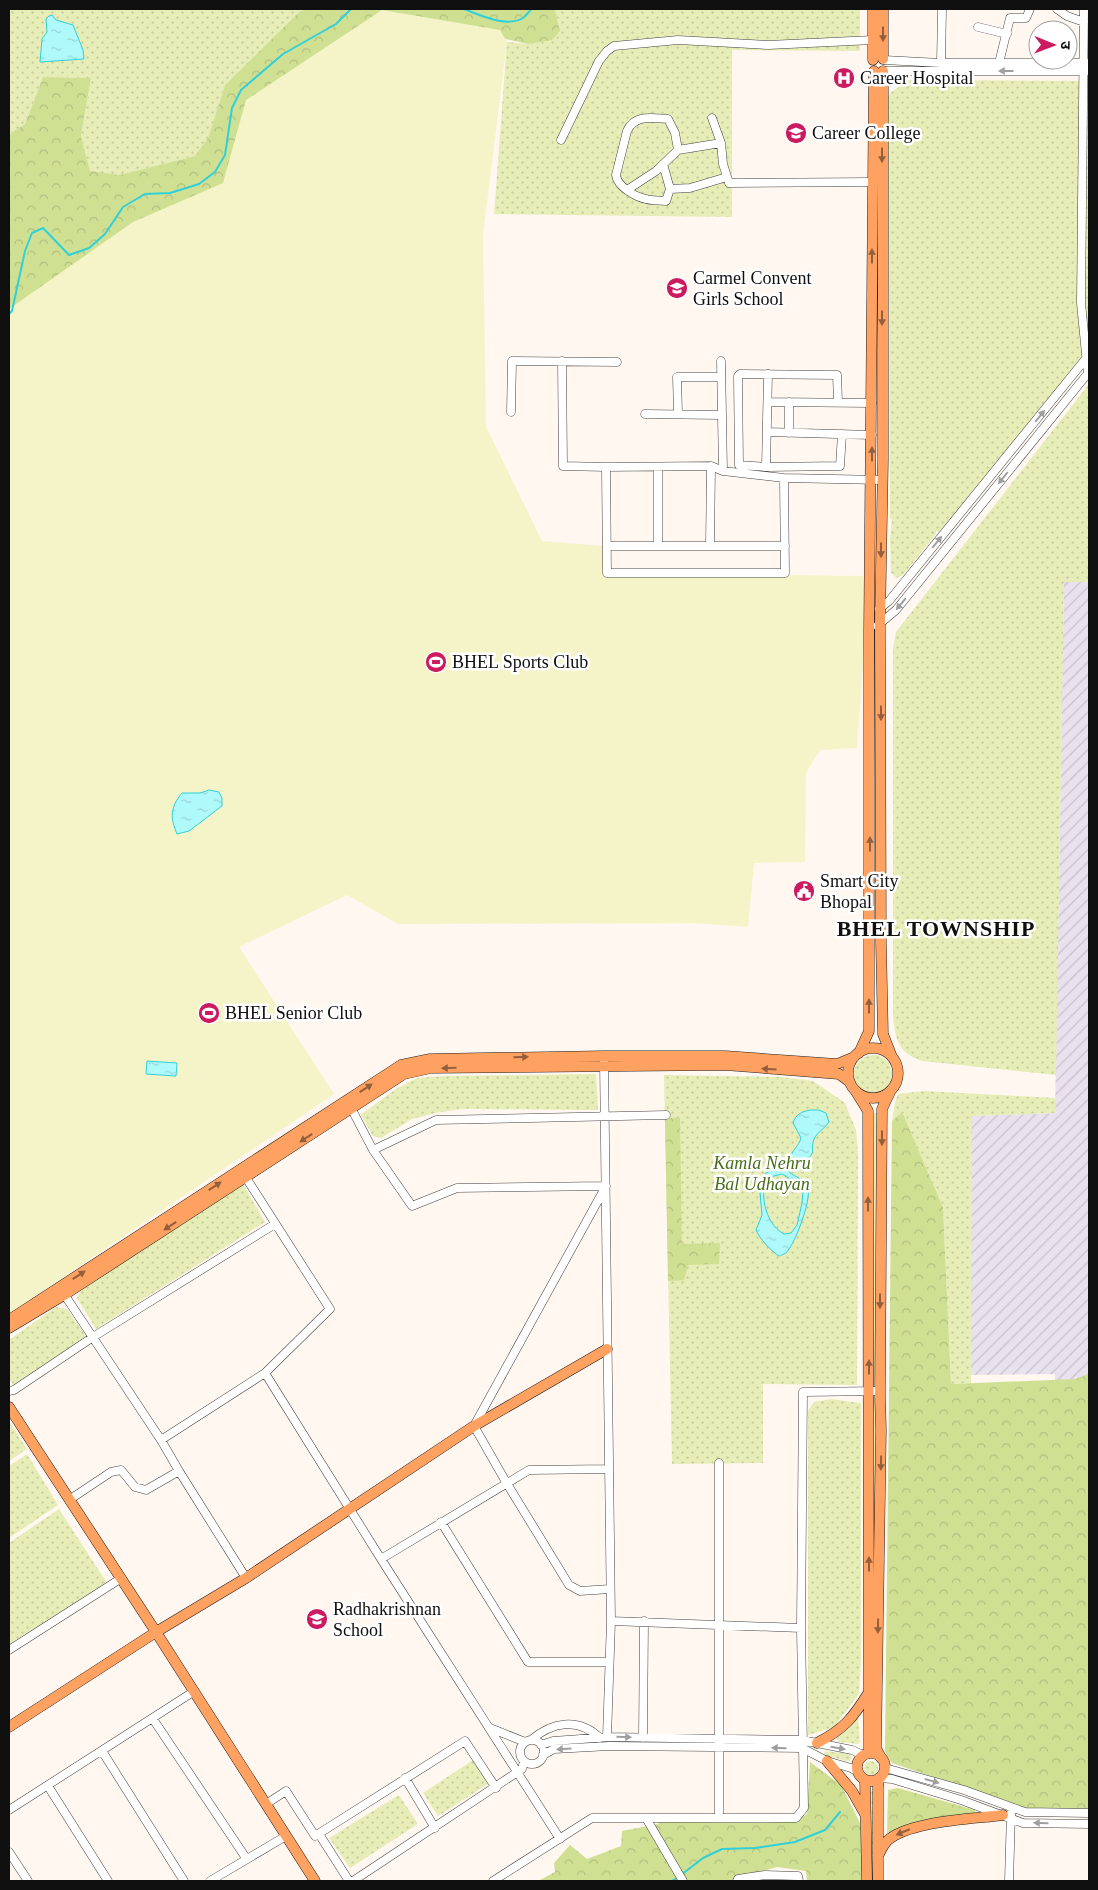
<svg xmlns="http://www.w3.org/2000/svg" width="1098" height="1890" viewBox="0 0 1098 1890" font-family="'Times New Roman','Noto Sans Devanagari',serif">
<defs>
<pattern id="industrial-furrows" width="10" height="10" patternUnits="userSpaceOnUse" patternTransform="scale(1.25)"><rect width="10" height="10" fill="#e9e2ee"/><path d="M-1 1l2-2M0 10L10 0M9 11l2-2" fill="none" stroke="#c7c1cb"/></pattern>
<pattern id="grass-dots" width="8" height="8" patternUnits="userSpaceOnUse" patternTransform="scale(1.25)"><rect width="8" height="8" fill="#e6edb6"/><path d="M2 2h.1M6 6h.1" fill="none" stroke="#c4ca9b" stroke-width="1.8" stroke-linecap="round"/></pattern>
<pattern id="forest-crowns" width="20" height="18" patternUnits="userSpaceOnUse" patternTransform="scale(1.25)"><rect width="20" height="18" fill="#d0e093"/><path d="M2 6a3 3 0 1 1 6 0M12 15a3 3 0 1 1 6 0" fill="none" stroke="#b1bf7e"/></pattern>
<pattern id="water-ripples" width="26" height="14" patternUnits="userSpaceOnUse" patternTransform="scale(1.25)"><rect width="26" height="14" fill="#b0f9fb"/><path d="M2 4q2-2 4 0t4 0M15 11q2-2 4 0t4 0" fill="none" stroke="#96d4d6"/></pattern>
</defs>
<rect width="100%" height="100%" fill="#fff7f0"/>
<path fill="url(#industrial-furrows)" d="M1064 582H1089V1745L1054 1722 1055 1374 970 1375 972 1116 1055 1113Z"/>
<path fill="url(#grass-dots)" d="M9 9H305L299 12 225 85 208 138 195 156 119 175 90 172 81 136 91 78 43 77 25 124 9 135Z
M555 9H860V51L732 50V217L494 214 507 42 528 44 560 31Z
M910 80 1089 81V349L942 534 936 531V534L903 575 897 578 891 573 890 539 892 520 890 518 888 97 891 92Z
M1089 384V582H1064L1056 1075 922 1061C897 1052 896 1040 893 1016V648L896 632Z
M854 1074a19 19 0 1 1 38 0a19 19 0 1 1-38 0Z
M596 1074 598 1110 462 1109 435 1113 412 1119 381 1138 373 1136 362 1117V1114L396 1089 417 1078 445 1076Z
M664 1075 781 1077 813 1081 845 1103 856 1130 858 1154 857 1385 763 1384V1463L672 1464Z
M924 1091 1056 1098 1055 1113 972 1116 971 1383 951 1384 943 1207 902 1113 892 1121 895 1103 898 1094Z
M874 1113H878L876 1383H873Z
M243 1184 265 1222 96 1329 77 1298 81 1290Z
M56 1307 67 1309 86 1336 14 1386 9 1378V1340Z
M831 1399 861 1403V1659L859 1694 834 1727 808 1735V1411L814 1402Z
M873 1399H876L873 1744Z
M9 1421 27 1449 9 1461Z
M27 1454 58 1505 9 1538V1466Z
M59 1509 107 1583 9 1644V1543Z
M858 1717 860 1742 858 1744 839 1742 837 1738 848 1729Z
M825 1751 850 1754 851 1758 850 1761H846L825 1755 824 1752Z
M473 1760 488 1784 438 1816 423 1793Z
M864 1768a7 7 0 1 1 14 0a7 7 0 1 1-14 0Z
M871 1791 874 1792 873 1881H870Z
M399 1795 418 1824 350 1868 329 1838Z"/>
<path fill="url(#forest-crowns)" d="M305 9H555L560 31 552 40 528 44 493 36 271 161 9 343V135L25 124 43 77 91 78 81 136 90 171 119 175 195 156 208 138 225 85 299 12Z
M902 1112 943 1207 951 1384 1075 1379 1089 1374V1810L1028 1809 892 1763 885 1752 892 1121Z
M665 1118H680L682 1244 720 1243 719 1264 688 1265 684 1280 668 1281Z
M810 1762 841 1785 858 1819 863 1831V1881H807L806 1871 777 1867 745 1876 743 1881H538L555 1872 554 1863 570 1845 587 1859 621 1846 622 1831 658 1824 659 1822 765 1823 797 1820 807 1814Z
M898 1788 975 1810V1815L939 1819 887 1833 888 1790Z"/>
<path fill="#f4f4c8" d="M382 10 500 30 507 42 483 235 486 427 542 541 604 546 603 573 869 576 857 748 820 750 806 773 805 862 754 863 748 927 695 923 398 924 347 895 239 947 334 1094 9 1314V309L133 222 223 183 246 100Z"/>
<path fill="url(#water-ripples)" stroke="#30d0d9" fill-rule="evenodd" d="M52 15 56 20 73 25 83 50 84 59 40 62 42 39 47 32 46 19 49 16Z
M209 790 219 792 222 798V806L189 831 177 834C170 818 170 807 182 793H200Z
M147 1061 177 1063 176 1076 146 1074Z
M810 1110H819L826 1113 829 1122C825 1128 818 1132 815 1137 808 1151 820 1152 801 1163L795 1161 791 1156C793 1149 799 1146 801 1138L793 1123C796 1114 801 1112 810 1110Z
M787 1158 789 1161 786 1168C793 1179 806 1177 808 1189 811 1201 795 1244 786 1253 786 1253 780 1256 779 1256 772 1252 759 1238 756 1230L762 1215 760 1193 762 1180 766 1173 777 1167ZM782 1174 790 1179 798 1181 803 1192 802 1203 797 1225 791 1233 784 1234C769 1226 762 1205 764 1188 765 1184 768 1180 770 1177Z"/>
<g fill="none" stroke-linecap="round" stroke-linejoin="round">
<path stroke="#30d0d9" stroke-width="2" d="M464 9C480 15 506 28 523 18 526 16 529 11 532 9
M9 314 12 311 25 251 32 233 43 228 69 255 89 248 105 234 123 207 145 194 170 193 199 184 215 172 225 155 232 108 241 90 283 54 336 24 351 9
M681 1875 703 1858 722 1849 755 1848 795 1842 825 1830 840 1812
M672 1881 677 1878"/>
<g stroke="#424242" stroke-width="9">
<path id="minor" d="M1057 9 1067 16 1084 22
M1084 9 1081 303 1088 374
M978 27 1007 34
M884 60 941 63H1089
M941 63 942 9
M999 63 1010 18H1026L1030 9
M884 71H1089
M712 118 721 143 723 164 729 183 872 182
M561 140 599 61 607 51 614 46 678 40 768 45 873 40
M678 150 675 133 668 119C652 118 635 114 627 131L616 175C617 186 635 197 646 199 652 201 659 200 666 201L670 189 690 188 727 177
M663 164 670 189
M627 190 656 171 678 150 721 143
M562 361 563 466 606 467 711 466 723 471 784 478 882 480
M721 361 723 471
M768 374 766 467 840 466 842 434
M768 402 872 403
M511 412 512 361 617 362
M645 414 722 415
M678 414 677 377H721
M767 432 872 435
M789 433V402
M606 467 607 573H785L784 478
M658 467V546
M766 467 739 465 738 376 740 374 837 375 838 402
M607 546H785
M710 546 711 466
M879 609 889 601 1088 356
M877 626 896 610 1089 372
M604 1061 611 1621 607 1737
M350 1106 373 1150 412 1206 457 1188 606 1186 474 1426 506 1482 569 1585 580 1591 610 1589
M373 1150 436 1120 666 1115
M62 1291 161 1440 179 1471 246 1578
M265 1373 381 1559 560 1839
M9 1391 14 1390 93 1337 275 1224
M161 1440 265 1373 330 1309 243 1173
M69 1500 111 1472 121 1470 135 1487 146 1490 179 1471
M441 1522 528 1662H609
M381 1559 529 1470 609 1469
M611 1621 801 1628
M9 1650 120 1579
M153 1719 246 1858
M490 1728 525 1742
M643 1738 644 1621
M531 1740C552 1722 578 1717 600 1738
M520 1752a12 12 0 1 1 24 0a12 12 0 1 1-24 0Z
M541 1745 553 1741 609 1737 802 1740 852 1750 863 1755
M102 1751 184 1881
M543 1755 554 1749 609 1746 802 1748 827 1761 851 1768 858 1772
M885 1768 964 1790 1025 1812 1089 1813
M405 1778 435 1828
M880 1778 892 1779 961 1800 1023 1823 1089 1824
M48 1786 108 1881
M266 1804 286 1791 315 1836 465 1741 496 1788
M9 1810 193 1692
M646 1818 683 1881
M719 1818V1463
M319 1834 349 1881
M9 1852 28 1881
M210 1881 286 1836
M353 1881 522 1769 524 1761
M493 1881 592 1818H796L804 1808 801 1628 803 1392 880 1391
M737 1881 738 1879 765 1875 798 1876 799 1881
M1009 1881 1011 1813"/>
</g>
<g stroke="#202020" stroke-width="11">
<path id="major" d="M883 9V59
M873 60V9
M883 71V460L880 623 881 942 883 1034 892 1057
M848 1073a25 25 0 1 1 50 0a25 25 0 1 1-50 0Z
M859 1053 869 1031V632L874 71
M855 1090 868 1111 869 1753
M9 1320 401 1065 430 1059 604 1056H725L837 1064 854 1057
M9 1328 64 1295 404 1074 431 1068 725 1065 839 1074 850 1082
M9 1407 156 1632 315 1881
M9 1727 156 1632 246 1578 474 1426 607 1349
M817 1743C844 1729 853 1718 869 1692
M857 1767a14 14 0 1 1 28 0a14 14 0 1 1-28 0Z
M881 1758 876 1748 881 1430 880 1396 882 1109 890 1092
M827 1761 852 1791 865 1814
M865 1780 867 1881
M879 1854C881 1850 884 1844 887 1841 908 1821 974 1819 1003 1815
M878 1881V1787L879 1778"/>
</g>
<use href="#minor" stroke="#fff" stroke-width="8"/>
<use href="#major" stroke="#ffa160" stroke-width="10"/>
</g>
<defs><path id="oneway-solid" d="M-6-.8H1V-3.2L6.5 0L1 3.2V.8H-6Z" transform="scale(1.25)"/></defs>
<g fill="#935f3c">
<use href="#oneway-solid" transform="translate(883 34) rotate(90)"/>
<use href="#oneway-solid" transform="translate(882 155) rotate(90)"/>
<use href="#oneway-solid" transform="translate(872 256) rotate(-90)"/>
<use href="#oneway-solid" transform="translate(882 318) rotate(90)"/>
<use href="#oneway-solid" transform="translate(872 454) rotate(-90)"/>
<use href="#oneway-solid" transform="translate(881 550) rotate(90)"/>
<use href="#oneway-solid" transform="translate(881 713) rotate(90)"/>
<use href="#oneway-solid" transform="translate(870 844) rotate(-90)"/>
<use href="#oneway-solid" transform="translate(869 1006) rotate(-90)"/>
<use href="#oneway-solid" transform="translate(521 1057) rotate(-1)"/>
<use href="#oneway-solid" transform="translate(449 1068) rotate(179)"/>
<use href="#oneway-solid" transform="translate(769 1069) rotate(-176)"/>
<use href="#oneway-solid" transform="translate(366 1088) rotate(-33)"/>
<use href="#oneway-solid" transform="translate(306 1138) rotate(147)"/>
<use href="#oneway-solid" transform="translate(882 1138) rotate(90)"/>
<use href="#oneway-solid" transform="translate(215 1186) rotate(-33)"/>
<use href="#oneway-solid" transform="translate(868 1204) rotate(-90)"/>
<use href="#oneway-solid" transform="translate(170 1226) rotate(147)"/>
<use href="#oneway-solid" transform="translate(79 1275) rotate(-33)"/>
<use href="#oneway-solid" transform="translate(880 1301) rotate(90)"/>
<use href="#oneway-solid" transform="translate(869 1367) rotate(-90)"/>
<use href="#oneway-solid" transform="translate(881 1463) rotate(91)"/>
<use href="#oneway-solid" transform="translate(869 1564) rotate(-90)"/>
<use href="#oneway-solid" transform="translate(878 1626) rotate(91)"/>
<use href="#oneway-solid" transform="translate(903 1832) rotate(157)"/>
</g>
<g fill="#9f9f9f">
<use href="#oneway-solid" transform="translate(1006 71) rotate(-180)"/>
<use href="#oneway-solid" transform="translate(1040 416) rotate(-51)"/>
<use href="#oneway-solid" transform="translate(1003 478) rotate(129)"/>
<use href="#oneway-solid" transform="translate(937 542) rotate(-51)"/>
<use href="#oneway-solid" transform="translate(901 604) rotate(130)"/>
<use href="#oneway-solid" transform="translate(624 1737) rotate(1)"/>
<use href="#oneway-solid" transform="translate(779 1748) rotate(-179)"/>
<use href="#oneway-solid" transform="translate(838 1748) rotate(10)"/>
<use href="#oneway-solid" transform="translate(564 1749) rotate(177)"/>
<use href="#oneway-solid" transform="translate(932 1781) rotate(16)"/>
<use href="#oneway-solid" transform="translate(1041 1823) rotate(-179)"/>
</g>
<defs>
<g id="hospital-disc" transform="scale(1.125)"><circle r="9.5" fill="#cb1a5f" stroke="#fff"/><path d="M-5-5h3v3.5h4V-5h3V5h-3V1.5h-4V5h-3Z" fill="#fff"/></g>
<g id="university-disc" transform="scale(1.125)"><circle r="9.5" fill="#cb1a5f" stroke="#fff"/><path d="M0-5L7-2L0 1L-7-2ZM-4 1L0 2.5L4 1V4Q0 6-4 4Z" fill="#fff"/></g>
<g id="school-disc" transform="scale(1.125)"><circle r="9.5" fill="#cb1a5f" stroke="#fff"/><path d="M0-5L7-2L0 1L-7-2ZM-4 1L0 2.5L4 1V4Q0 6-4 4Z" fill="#fff"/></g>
<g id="stadium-disc" transform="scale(1.125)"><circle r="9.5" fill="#cb1a5f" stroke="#fff"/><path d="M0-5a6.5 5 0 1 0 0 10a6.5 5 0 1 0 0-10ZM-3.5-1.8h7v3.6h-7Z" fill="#fff"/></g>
<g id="civic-disc" transform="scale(1.125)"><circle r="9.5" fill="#cb1a5f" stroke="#fff"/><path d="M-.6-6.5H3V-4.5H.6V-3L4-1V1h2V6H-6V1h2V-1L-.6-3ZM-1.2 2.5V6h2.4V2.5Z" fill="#fff"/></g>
</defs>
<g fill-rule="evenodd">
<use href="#hospital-disc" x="844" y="78"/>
<use href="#university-disc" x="796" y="133"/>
<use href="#school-disc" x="677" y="288"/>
<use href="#stadium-disc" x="436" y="662"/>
<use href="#civic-disc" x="804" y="891"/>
<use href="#stadium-disc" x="209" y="1013"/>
<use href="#school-disc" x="317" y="1619"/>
</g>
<g text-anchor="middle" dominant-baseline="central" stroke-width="5" stroke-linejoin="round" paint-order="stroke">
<g font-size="18" fill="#0f0f0f" stroke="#fff" text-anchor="start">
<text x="860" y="78">Career Hospital</text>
<text x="812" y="133">Career College</text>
<text x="693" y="278">Carmel Convent<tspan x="693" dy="21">Girls School</tspan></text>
<text x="452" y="662">BHEL Sports Club</text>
<text x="820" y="881">Smart City<tspan x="820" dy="21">Bhopal</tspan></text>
<text x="225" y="1013">BHEL Senior Club</text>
<text x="333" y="1609">Radhakrishnan<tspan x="333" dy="21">School</tspan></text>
</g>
<g font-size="18" font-style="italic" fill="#476d18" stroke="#fff">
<text x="762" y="1163">Kamla Nehru<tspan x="762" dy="21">Bal Udhayan</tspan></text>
</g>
<g font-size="22" font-weight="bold" letter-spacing="1" fill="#0f0f0f" stroke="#fff">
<text x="936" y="928">BHEL TOWNSHIP</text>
</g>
</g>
<rect width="1098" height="1890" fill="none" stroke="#0f0f0f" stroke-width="20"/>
<g transform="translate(1053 45) rotate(91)"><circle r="24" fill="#ffffff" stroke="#9f9f9f"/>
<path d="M0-4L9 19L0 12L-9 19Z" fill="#cb1a5f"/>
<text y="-8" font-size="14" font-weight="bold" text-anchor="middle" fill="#0f0f0f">उ</text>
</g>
</svg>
